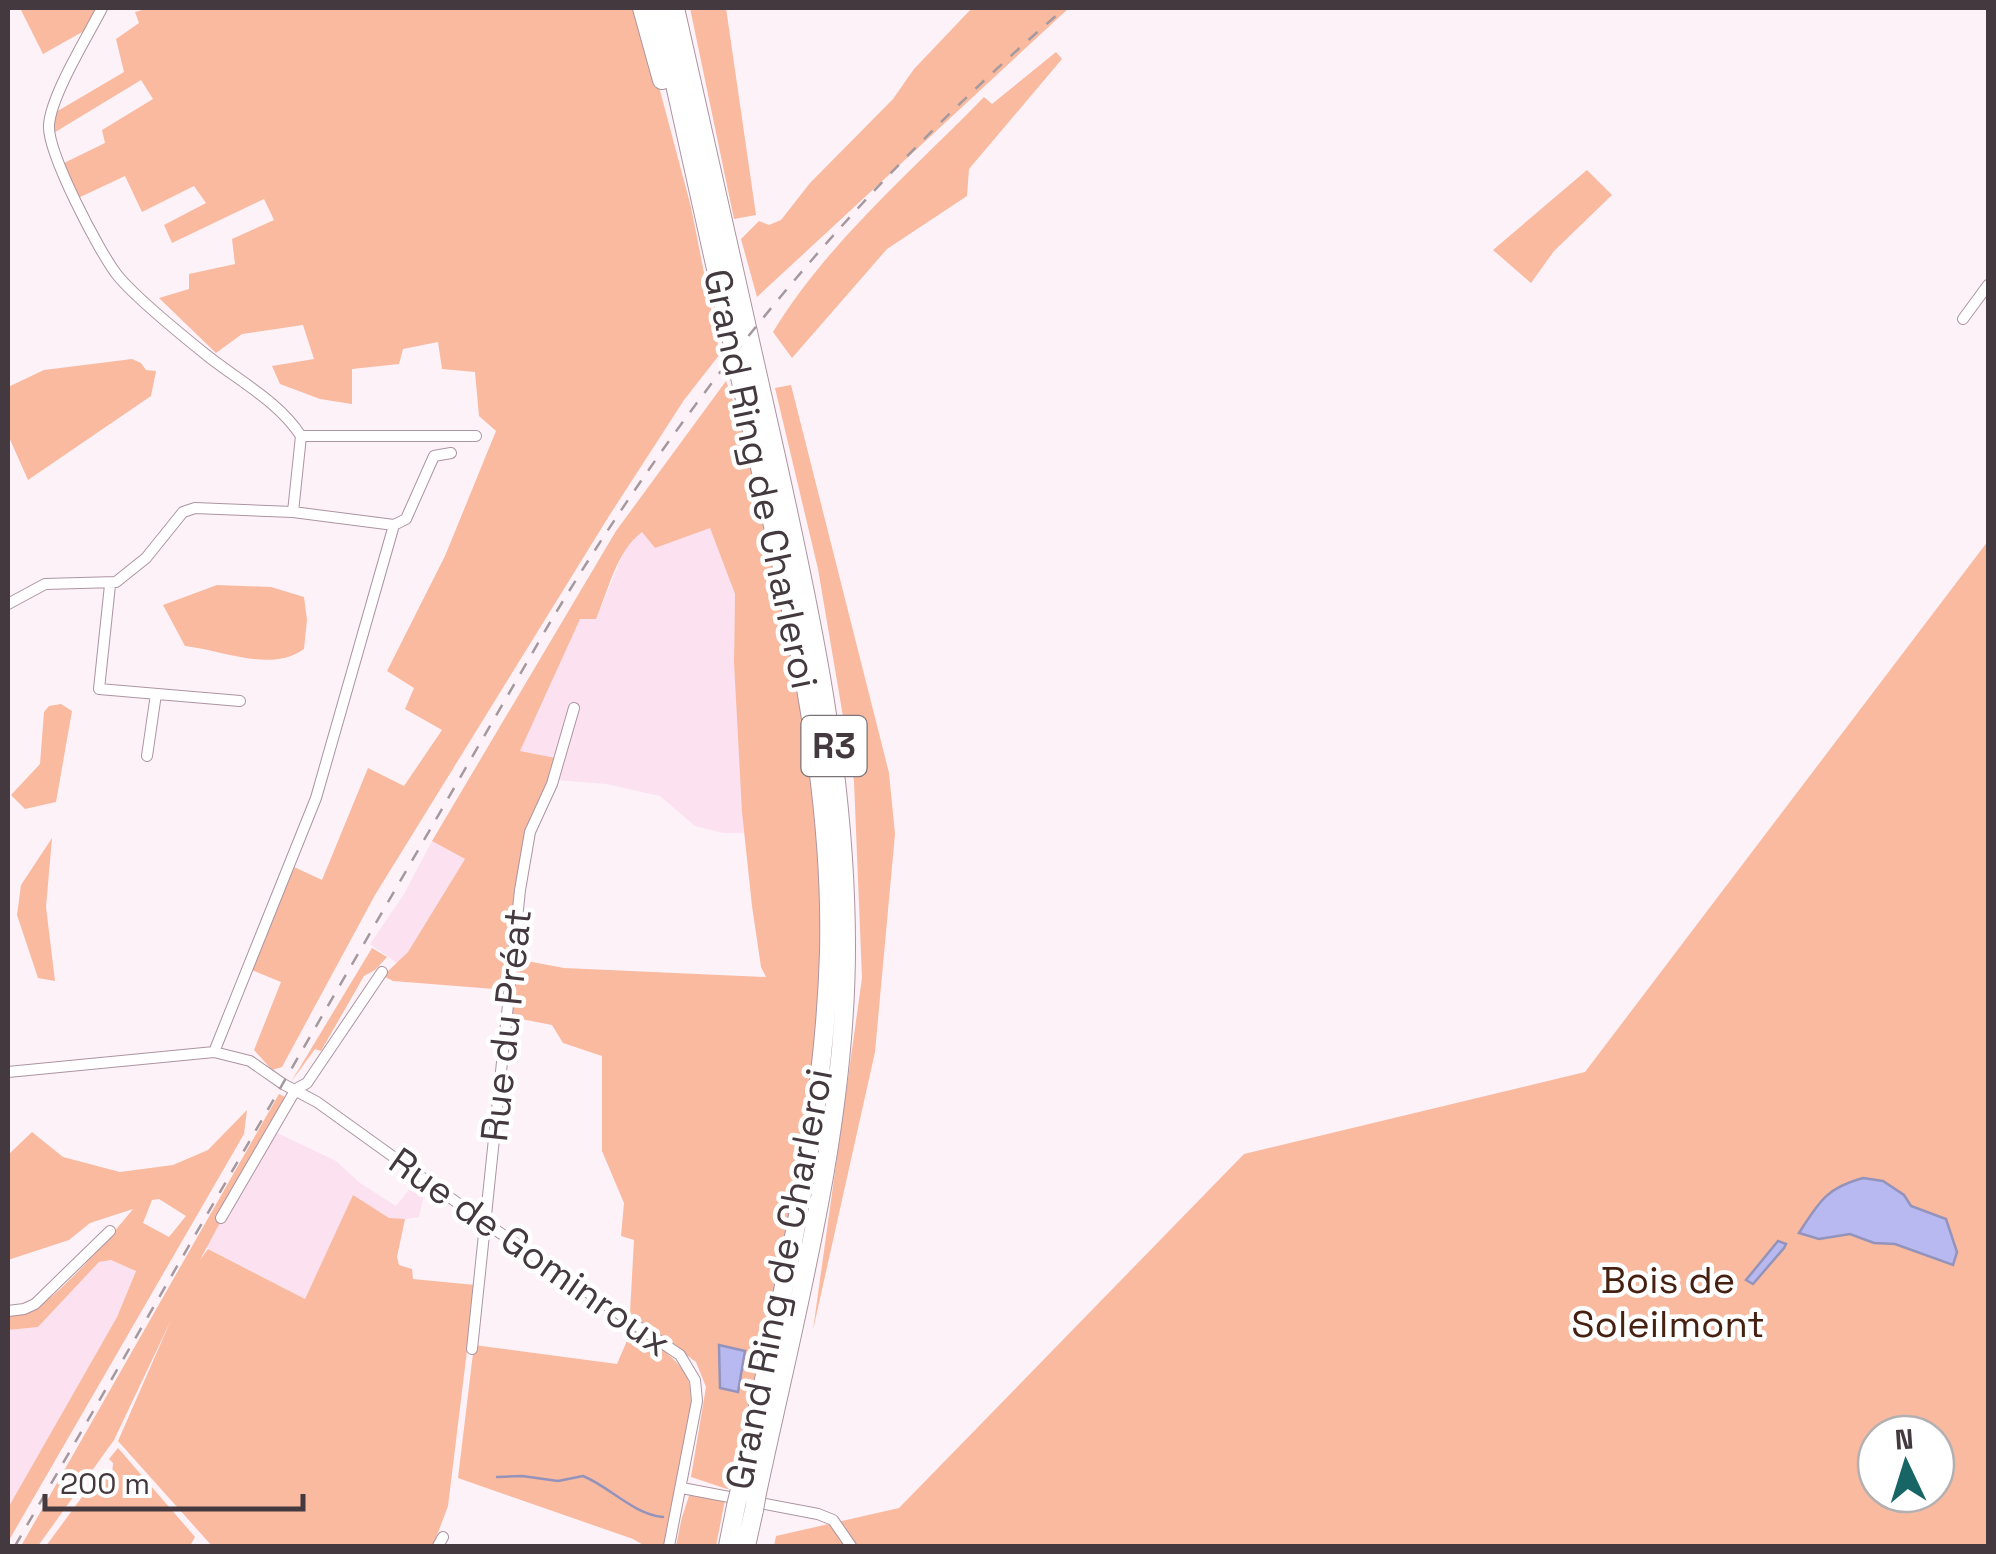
<svg xmlns="http://www.w3.org/2000/svg" width="1996" height="1554" viewBox="0 0 1996 1554" font-family="'Space Grotesk',sans-serif">
<rect width="100%" height="100%" fill="#fdf2f8"/>
<path fill="#fce1f0" d="M710 528 735 594 734 664 744 833H723L695 826 660 796 606 784 557 780 519 752 580 618 596 619 625 549 635 537 642 531Z
M432 841 465 859 408 952 397 963 370 944 404 894Z
M275 1132 336 1161 360 1183 396 1206 420 1176 427 1181 419 1217 399 1220 389 1218 353 1196 305 1299 205 1247Z
M110 1260 136 1270 117 1317 8 1508V1330L38 1327 99 1262Z"/>
<path fill="#f9baa0" fill-rule="evenodd" d="M20 8H102L93 26 43 54Z
M149 8H638L691 207 720 354 684 400 609 516 375 895 282 1067 272 1070 254 1050 281 982 247 968 294 867 322 880 368 768 404 786 442 730 405 709 414 688 387 671 445 556 496 431 479 416 475 372 442 369 438 342 403 349 399 364 352 369V404L320 399 280 384 272 366 314 359 303 325 242 334 216 353 159 298 189 289V274L235 264 232 239 274 220 264 199 172 243 164 225 206 203 194 186 142 212 125 176 76 199 60 165 105 143 102 130 153 99 141 80 52 134 56 112 124 72 116 39 139 23 135 12Z
M690 8H726L756 215 734 219Z
M972 8H1069L757 297 741 239 759 221 769 225 781 220 810 183 893 99 914 69Z
M1056 52 1062 59 969 169 967 196 887 249 792 358 773 332C827 243 912 171 984 97L992 104Z
M1587 170 1612 195 1554 251 1531 283 1493 250Z
M132 359 141 363 146 370 156 371 151 396 28 480 8 435V387L44 370Z
M726 381 747 441 818 758 824 935 809 1121 733 1487 727 1489 691 1477 706 1387 696 1362 630 1313 634 1240 621 1236 624 1203 602 1151V1056L563 1043 552 1025 511 1017 516 959 564 968 766 977 761 967 752 906 742 812 734 663 735 594 710 528 655 548 642 532C617 550 608 591 596 619H580L520 751 560 759 527 838 507 990 393 981 383 976 408 952 465 859 432 841 616 531Z
M791 385 889 773 895 834 875 1052 813 1330 862 978 854 781 818 569 775 388Z
M1988 541V1546H774L776 1536 899 1508 1244 1154 1585 1072ZM1876 1434H1936V1494H1876Z
M217 585 271 587 304 597 307 620 304 649C271 673 222 650 185 646L163 605Z
M61 704 72 711 56 802 25 809 11 795 40 764 44 712 49 706Z
M52 838 46 907 55 981 38 978 17 915 21 885Z
M372 948 387 957 375 970 364 976 321 1051 315 1049 291 1082Z
M279 1094 287 1098 200 1260 208 1249 305 1299 353 1195 389 1218 405 1219 397 1257 399 1265 412 1269 413 1279 475 1285 448 1506 433 1546H212L118 1441 171 1320 114 1440 38 1546H21Z
M247 1110 244 1134 8 1542V1508L117 1317 136 1271 111 1260 99 1262 38 1327 8 1330V1316C15 1315 24 1315 31 1311 60 1296 112 1235 133 1209L90 1223 69 1240 8 1260V1155L32 1132 63 1157 120 1172 173 1165 208 1150ZM159 1199 186 1216 169 1237 143 1223 152 1200Z
M632 1329C651 1342 674 1354 686 1375 703 1405 671 1510 664 1546H645L633 1539 458 1478 474 1345 617 1364Z
M118 1448 195 1537 190 1546H46L93 1482 112 1476 113 1463 109 1459Z
M691 1490 725 1500 716 1546H676L682 1517Z"/>
<path fill="#b7b9f0" stroke="#9493bb" stroke-width="2.5" d="M1863 1178 1883 1181 1904 1195 1911 1206 1946 1219 1957 1252 1953 1265 1895 1244 1874 1243 1850 1234 1819 1239 1799 1233C1819 1202 1826 1188 1863 1178Z
M1778 1241 1786 1244 1784 1248 1753 1284 1746 1280Z
M719 1345 745 1351 738 1392 720 1388Z"/>
<g fill="none" stroke-linecap="round" stroke-linejoin="round">
<path stroke="#9493bb" stroke-width="2.5" d="M497 1477 522 1476 558 1481 583 1476C610 1487 633 1514 663 1517"/>
<g stroke="#ac94a1" stroke-width="12">
<path id="minor" d="M102 8C88 36 51 95 49 125 47 152 100 254 118 276 138 300 184 337 209 357 241 382 279 402 301 436
M1963 319 1988 285
M293 512 301 436H476
M110 585 99 689 240 701
M8 604 45 584 116 582 146 558 183 512 195 508 293 512 394 525
M147 756 156 694
M214 1052 316 798 394 525 406 519 434 456 451 453
M8 1072 214 1052 250 1061 283 1084 317 1102 484 1222 680 1355 695 1380 697 1401 669 1546
M221 1218 296 1089 307 1083 382 972
M8 1311 24 1309 35 1304 110 1231
M472 1349 520 890 530 832 552 784 574 708
M682 1488 818 1514 833 1520 851 1546
M438 1546 443 1537"/>
</g>
<g stroke="#ac94a1" stroke-width="20">
<path id="motorway" d="M642 8 662 80
M658 8C690 158 724 308 758 458 794 621 833 784 829 952 824 1133 778 1312 740 1489
M675 8C708 156 742 304 775 452 812 618 846 776 846 947 846 1130 795 1314 757 1493
M728 1546 736 1506
M746 1546 754 1510"/>
</g>
<use href="#minor" stroke="#fff" stroke-width="10"/>
<use href="#motorway" stroke="#fff" stroke-width="18"/>
<path stroke="#a3999e" stroke-width="2.5" stroke-dasharray="12 12" stroke-linecap="butt" d="M15 1546 552 619C692 387 859 185 1065 8"/>
<g stroke="#ac94a1" stroke-width="20" stroke-linecap="butt">
<path id="motorway-bridge" d="M736 1506 740 1489
M754 1510 757 1493"/>
</g>
<use href="#motorway-bridge" stroke="#fff" stroke-width="18"/>
</g>
<g text-anchor="middle" dominant-baseline="central" stroke-width="9" stroke-linejoin="round" paint-order="stroke">
<rect fill="#fff" stroke="#7b7478" stroke-width="2.5" x="801.5" y="716" width="65" height="60" rx="8"/>
<g font-size="35" font-weight="bold" fill="#43393e">
<text x="834" y="746">R3</text>
</g>
<g font-size="38" fill="#43393e" stroke="#fff">
<text transform="translate(761 479) rotate(78)">Grand Ring de Charleroi</text>
<text transform="translate(506 1025) rotate(-84)">Rue du Préat</text>
<text transform="translate(530 1252) rotate(35)">Rue de Gominroux</text>
<text transform="translate(779 1279) rotate(-79)">Grand Ring de Charleroi</text>
</g>
<g font-size="38" fill="#462010" stroke="#fff">
<text x="1668" y="1280">Bois de<tspan x="1668" dy="44">Soleilmont</tspan></text>
</g>
</g>
<rect width="1996" height="1554" fill="none" stroke="#43393e" stroke-width="20"/>
<g transform="translate(1906 1464) rotate(356)"><circle r="48" fill="#ffffff" stroke="#b4b0b2" stroke-width="2.5"/>
<path d="M0-8L18 38L0 25L-18 38Z" fill="#176564"/>
<text y="-15" font-size="28" font-weight="bold" text-anchor="middle" fill="#43393e">N</text>
</g>
<path d="M45 1494v15h258v-15" fill="none" stroke="#43393e" stroke-width="5"/>
<text x="60" y="1494" font-size="30" fill="#43393e" stroke="#ffffff" stroke-width="8" paint-order="stroke">200 m</text>
</svg>
